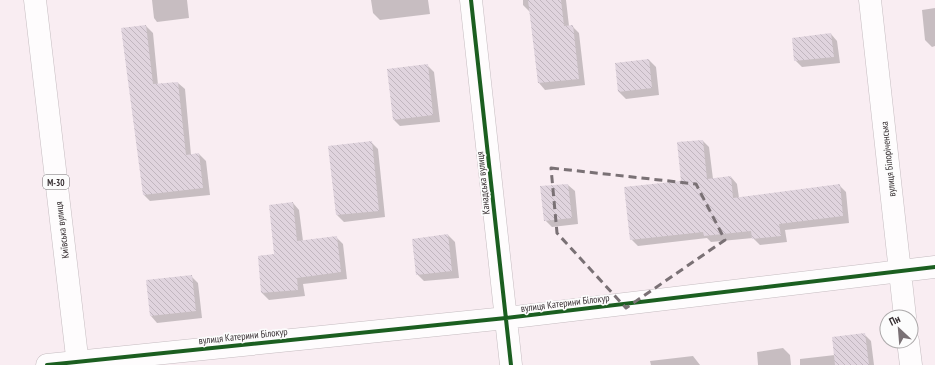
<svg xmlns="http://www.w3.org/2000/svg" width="935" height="365" viewBox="0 0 935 365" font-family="'PT Sans Narrow',sans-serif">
<defs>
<pattern id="building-back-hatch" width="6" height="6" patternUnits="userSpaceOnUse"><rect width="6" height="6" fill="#e0d4de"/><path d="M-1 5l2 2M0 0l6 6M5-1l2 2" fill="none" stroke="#c1b6bf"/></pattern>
</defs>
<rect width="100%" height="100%" fill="#f9edf2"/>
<path fill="#0003" d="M152 0H187L189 18 157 22 154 18Z
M371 0H428L430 14 380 20 373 13Z
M523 0H566L569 26H572L579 33 585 85 545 90 539 83 530 12 523 5Z
M935 8V46L932 47 925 40 922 10Z
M146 26 153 33 158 85 178 83 185 89 191 155 199 154 206 161 210 195 150 201 144 195Z
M831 34 837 41 840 63 802 67 795 60Z
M649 60 656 67 659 95 626 99 619 92 616 64Z
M427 65 434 72 440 122 400 126 394 120Z
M703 141 709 147 713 179 731 177 737 184 739 198 839 185 846 192 849 223 785 230 787 242 760 245 753 238 711 242 707 238 638 246 631 239 682 182Z
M371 142 378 149 385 217 344 222 337 215Z
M568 185 575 191 578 224 552 227 545 220Z
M293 203 299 210 303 241 336 237 343 244 347 279 303 284 305 296 269 300 262 293 259 256 275 255Z
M448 235 455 242 459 278 424 281 417 274Z
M191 276 198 283 202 318 157 323 151 316Z
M864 334 871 341 874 365H800V359L835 355Z
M783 348 790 355 791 365H758L757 352Z
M693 356 700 365H651L650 361Z"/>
<path fill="url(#building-back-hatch)" d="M528 0H561L564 26 573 25 579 79 538 83Z
M146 25 153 84 178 82 186 155 199 153 203 188 143 195 121 28Z
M831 33 834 57 794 61 792 38Z
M649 59 652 88 618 92 615 63Z
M428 64 433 115 393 120 387 69Z
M703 140 707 179 731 176 733 198 840 184 843 216 779 224 781 236 752 239 751 231 704 236 703 232 630 240 624 187 681 181 677 142Z
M372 141 379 211 336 215 328 146Z
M568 184 572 218 544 221 540 186Z
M293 202 297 241 337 236 341 272 297 278 298 290 261 293 258 256 274 254 269 205Z
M448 234 452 271 416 275 412 239Z
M192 275 196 311 150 316 146 280Z
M865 333 869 365H835L832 337Z"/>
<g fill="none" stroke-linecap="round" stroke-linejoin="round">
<g stroke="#c5bcc0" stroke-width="23">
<path id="minor" d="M471 0 511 365
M870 0 905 317
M908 341 911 365
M47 365 506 318 935 267"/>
</g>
<g stroke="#c5bcc0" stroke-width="23">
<path id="highway" d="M35 0 78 365"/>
</g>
<use href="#minor" stroke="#fefcfd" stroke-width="22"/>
<use href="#highway" stroke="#fefcfd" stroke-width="22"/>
<g stroke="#fcfcfc" stroke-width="6">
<path id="cycleway" d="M471 0 511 365
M47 365 506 318 935 267"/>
</g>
<use href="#cycleway" stroke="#1b5e20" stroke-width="4"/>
</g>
<path fill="none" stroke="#7a7175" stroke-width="3" stroke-dasharray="8 5" stroke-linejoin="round" d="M551 168 696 184 725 240 626 308 557 233Z"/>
<g text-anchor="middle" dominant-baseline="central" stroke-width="3.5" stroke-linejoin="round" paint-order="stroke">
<rect fill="#fcfcfc" stroke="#716c6e" stroke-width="1" x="43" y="175" width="26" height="14" rx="3"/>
<g font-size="9" font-weight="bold" fill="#362e31">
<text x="56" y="182">М-30</text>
</g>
<g font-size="10" fill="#362e31" stroke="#fcfcfc">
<text transform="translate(888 159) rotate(-96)">вулиця Білоріченська</text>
<text transform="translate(483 183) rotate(-96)">Канадська вулиця</text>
<text transform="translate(62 230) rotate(-97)">Київська вулиця</text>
<text transform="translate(565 303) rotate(-7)">вулиця Катерини Білокур</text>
<text transform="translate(243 336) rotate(-6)">вулиця Катерини Білокур</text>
</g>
</g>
<g transform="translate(899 329) rotate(334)"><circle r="19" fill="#fcfcfc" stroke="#adaaab"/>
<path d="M0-3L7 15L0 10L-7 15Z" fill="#7a7175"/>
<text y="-6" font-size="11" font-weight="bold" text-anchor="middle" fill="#362e31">Пн</text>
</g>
</svg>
